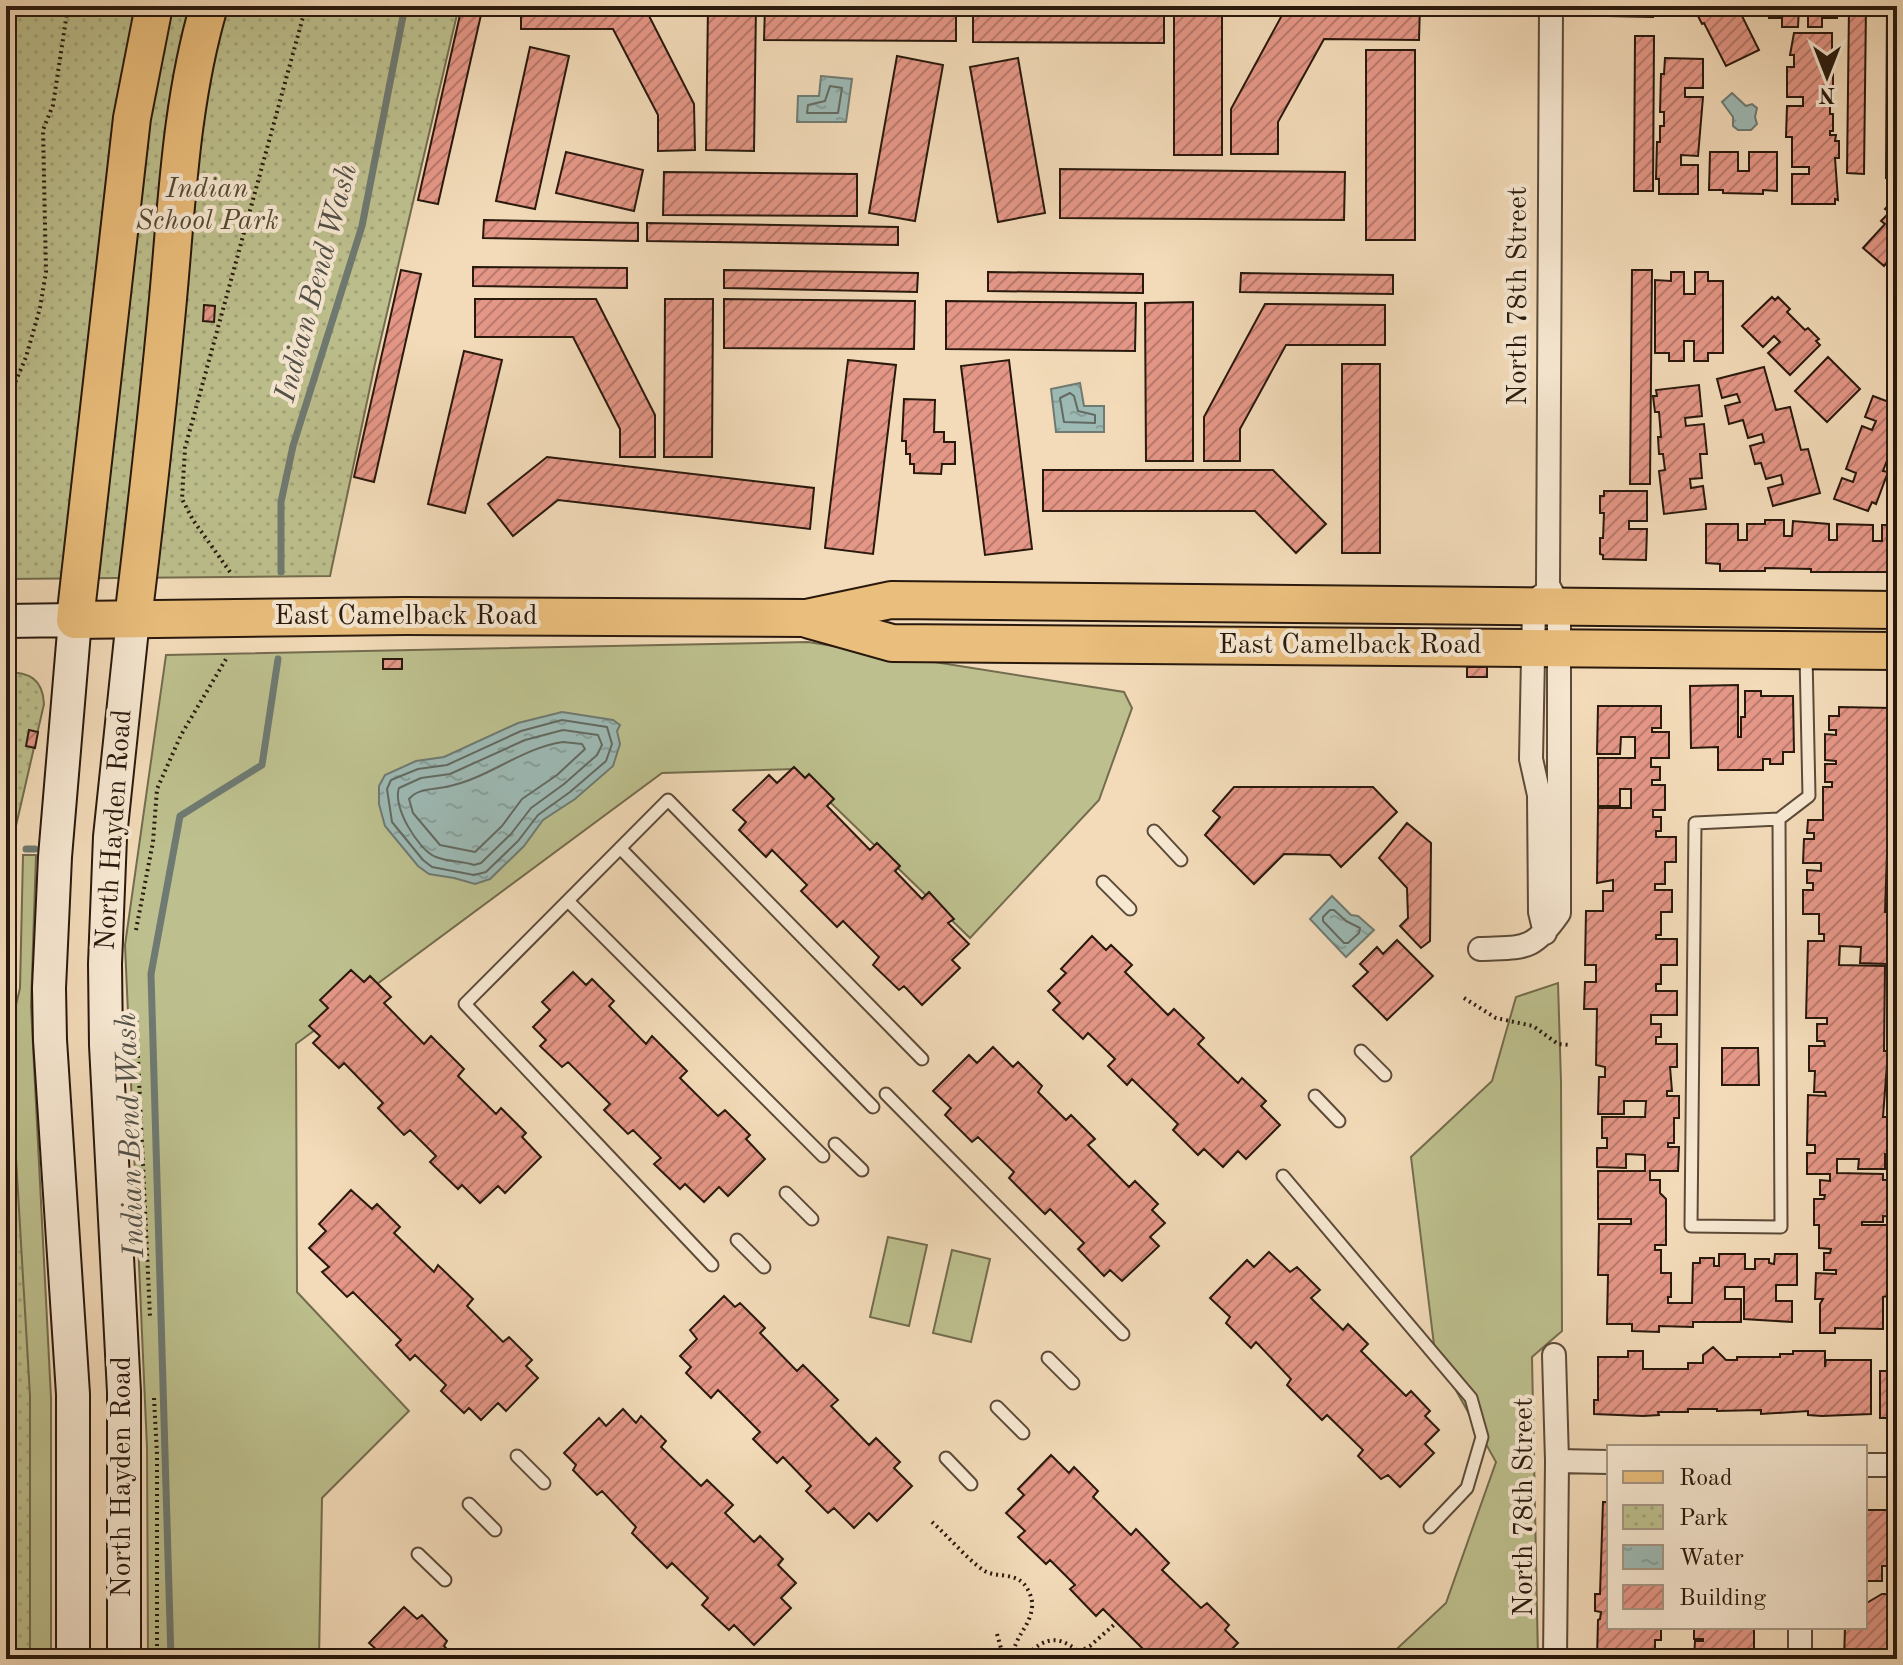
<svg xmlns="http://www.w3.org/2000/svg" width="1903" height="1665" viewBox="0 0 1903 1665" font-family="'Old Standard TT',serif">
<defs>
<pattern id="park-dots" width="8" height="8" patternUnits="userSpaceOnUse" patternTransform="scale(2)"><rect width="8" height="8" fill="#bdc08e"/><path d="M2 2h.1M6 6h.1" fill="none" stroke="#a2a479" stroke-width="1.8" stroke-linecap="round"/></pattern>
<pattern id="water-ripples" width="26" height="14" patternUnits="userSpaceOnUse" patternTransform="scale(2)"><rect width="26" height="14" fill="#9dbab5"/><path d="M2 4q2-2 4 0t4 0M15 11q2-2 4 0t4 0" fill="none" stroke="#879f9a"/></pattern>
<pattern id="building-hatch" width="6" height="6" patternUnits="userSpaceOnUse" patternTransform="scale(2)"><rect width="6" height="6" fill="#e59787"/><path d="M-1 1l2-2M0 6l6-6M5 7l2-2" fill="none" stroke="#ba7a6d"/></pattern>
</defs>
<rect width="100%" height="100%" fill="#f3dbb9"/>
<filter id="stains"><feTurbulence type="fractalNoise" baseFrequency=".0025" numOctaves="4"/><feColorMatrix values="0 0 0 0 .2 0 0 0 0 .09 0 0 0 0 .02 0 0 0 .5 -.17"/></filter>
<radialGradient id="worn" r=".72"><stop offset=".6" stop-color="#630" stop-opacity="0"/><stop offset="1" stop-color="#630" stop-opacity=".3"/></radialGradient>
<path fill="#bdc08e" stroke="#736c4e" stroke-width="2" d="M808 642 1124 692 1132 708 1099 800 970 938 796 769 662 773 296 1044 297 1292 409 1411 322 1498 319 1659H148L147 1448 125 945 166 655Z
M23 855H36L31 1006 51 1398V1659H6V1047L20 988Z
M1558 983 1561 1082 1562 1331 1532 1357 1538 1659H1386L1446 1603 1496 1462 1435 1353 1411 1157 1492 1081 1516 997Z
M888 1237 927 1245 909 1326 870 1317Z
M952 1250 990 1259 971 1342 933 1333Z"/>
<path fill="url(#park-dots)" stroke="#736c4e" stroke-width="2" d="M6 6H459L375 364 330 576 6 579Z
M6 672C29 672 43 679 44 704L10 852 6 952Z
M6 988 30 1396V1659H6Z"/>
<path fill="url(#water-ripples)" stroke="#6f7a72" stroke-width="2" d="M821 76 852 79 846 122H797L798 96H819Z
M1732 93 1746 106 1752 104 1757 108 1755 117 1757 124 1751 130H1738L1733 126V117L1722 102Z
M1080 383 1084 406H1104V432H1056L1051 389Z
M562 712 613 720 620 725 617 731 620 744 613 766 575 799 543 820 524 846 490 879 475 884 454 878 429 874 418 866 385 826 379 804V786L385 775 416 761 444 757 518 723Z
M1332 896 1351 915 1358 916 1374 930 1346 957 1310 919Z"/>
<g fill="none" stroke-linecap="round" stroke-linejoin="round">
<path stroke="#636a61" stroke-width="2" d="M830 86 842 88 838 113H807L808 105 825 101Z
M1070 393 1074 396 1078 411 1095 415V423L1064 422 1060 398Z
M562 720 607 727 612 744 606 761 570 792 538 815 518 841 486 872 474 875 432 867 423 860 392 822 387 789 391 780 418 769 447 765 521 731Z
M563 730 598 735 602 745 597 755 564 784 531 808 511 834 481 863 474 865C462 861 448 862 436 857 418 850 392 806 399 788L421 778 450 774 525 740Z
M563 742 582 744 585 749 557 775 522 799 502 826 475 852 440 845 413 813 409 799C419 787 436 790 450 786 490 777 522 748 563 742Z
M1330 910H1334L1346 921 1360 928 1359 933 1348 943H1344L1323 921V917Z"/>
<path stroke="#6f7a72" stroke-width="7" d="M281 572V502L293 446 362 226 405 6
M6 845H8
M26 849H35
M171 1659 151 974 180 816 262 765 278 659"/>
</g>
<path fill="url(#building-hatch)" stroke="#29190d" stroke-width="2" d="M462 6H483L438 204 418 200Z
M521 6H644L694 104 695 150 658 151V115L613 29H521Z
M708 6H756L754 151 706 150Z
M765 6H956V41L764 40Z
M973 6H1164V43L973 42Z
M1174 6H1222V155H1174Z
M1287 6H1420L1419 40 1324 39 1278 122V154H1231V109Z
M1608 6H1653V17L1608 16Z
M1693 6 1738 8 1759 50 1726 66 1704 23 1702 24Z
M1769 6H1799L1798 27H1782V18H1769Z
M1808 6H1837V18H1822V27H1808Z
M1849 6H1866L1864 174 1847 173Z
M1887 6H1897V178H1886Z
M1794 33H1832V69L1830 72H1833V89H1830V114H1833V131H1830V135H1836L1835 141H1839V158H1835L1838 200 1835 199V204H1792V174H1809V167H1792V137H1786L1787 106H1803V97H1787V67H1794V55H1790Z
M1635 36H1654L1653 191H1634Z
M530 47 569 56 535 209 496 201Z
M1366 50H1415V240H1366Z
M897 56 943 65 915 221 869 213Z
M1018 58 1045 213 998 222 970 67Z
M1665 58 1703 59V88H1685V97H1703L1698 156 1681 155V165H1698V194H1659V179H1656L1657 142H1660V126H1664V112H1660L1661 74H1664Z
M566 152 643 170 634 211 556 193Z
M1710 152H1738V171H1749V152H1777V191L1763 190V194L1723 193V190H1709Z
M1060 169 1345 172 1344 220 1060 218Z
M664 172 857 174V216L663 215Z
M1897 195V251L1884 266 1863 248 1885 224 1881 221 1890 212 1885 209Z
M484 220 638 223V241L483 238Z
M647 223 898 227V245L647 241Z
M473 267 627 268V288L473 286Z
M401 270 421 274 374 482 354 477Z
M724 270 918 273 917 292 724 288Z
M1632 270H1652L1650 484H1630Z
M988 272 1143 274V293L988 291Z
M1671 272H1684V294H1695V272H1708V281H1723V353H1708V361H1694V341H1684V361H1669V353H1655V280L1671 281Z
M1241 273 1393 275V294L1240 292Z
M1772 297 1775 300 1778 297 1790 309 1787 312 1805 330 1808 328 1819 339 1816 341 1820 345 1790 375 1768 353 1780 342 1774 336 1763 347 1742 326Z
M475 299H596L655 415V457H620V429L573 337H475Z
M665 299H713L712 457H664Z
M724 299 915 301 914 349 724 348Z
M946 301 1136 303 1135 351 946 349Z
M1193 302V461H1146L1145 303Z
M1265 304 1385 305V345H1286L1240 429V461H1204V417Z
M204 305 215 306 214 322 203 321Z
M464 351 502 360 465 513 428 504Z
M1828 357 1860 389 1827 422 1795 391Z
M848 360 896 365 873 554 825 548Z
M1009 360 1032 549 985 555 961 366Z
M1342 364H1380V553H1342Z
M1764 367 1776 410 1790 407 1801 450 1808 449 1820 493 1773 506 1768 488 1783 484 1781 475 1766 479 1761 463 1755 464 1750 446 1764 442 1762 434 1748 438 1743 420 1729 424 1725 406 1740 402 1737 394 1722 398 1717 379Z
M1699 385 1702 416 1685 418 1686 426 1704 424 1707 454H1700L1702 478 1690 479 1691 488 1703 486 1706 509 1664 514 1659 471 1665 470 1663 454H1659L1658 437H1661L1659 412H1655L1653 396H1657L1656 390Z
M1873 396 1897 405V448L1896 452 1891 450 1883 471 1888 472 1876 504 1872 502 1868 511 1834 499 1842 478 1853 482 1856 473 1846 469 1862 426 1872 430 1876 421 1865 417Z
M904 399 935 400 934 432H944V442H955V464H942L941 474 914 473V464H910V454H906V441H902Z
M547 457 814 488 810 529 558 500 513 536 488 504Z
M1043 470H1273L1326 524 1296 553 1255 511H1043Z
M1604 491H1647V521H1629V529H1647L1646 560 1603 559V555L1600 554V538H1603L1604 513H1600V496H1604Z
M1765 520H1784V536H1792L1793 521 1829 524V540H1837V524L1873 525V541H1882V525H1897V572H1811V569L1765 568V571H1720V564L1706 563V524H1738V540H1747V524H1765Z
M383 659H402V669H383Z
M1467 667H1487V677H1467Z
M1738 685V737H1741V717H1745V691H1761V696H1793L1794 752H1783V764H1770V759H1763V770H1718V747L1691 748 1690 686Z
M1598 706H1661V728H1652V732H1669V758H1651V767H1660V780H1652V785H1665V810H1653V817H1661V831H1656V837H1676V862H1665V884H1655V890H1672V912H1661V935H1656V939H1677V965H1661V984H1656V991H1677V1015H1651V1024H1661V1037H1656V1044H1677V1067H1670L1672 1091H1667V1096H1679V1118H1674V1143H1668V1147H1679L1678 1171H1650V1180H1660V1193L1666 1199V1245H1655V1250H1661V1273H1671V1297H1668V1303H1692L1693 1263H1700V1258H1714V1266H1719V1254H1745V1269H1755V1259H1769V1263L1774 1264 1775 1254H1797V1285H1776V1301H1792V1322L1744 1319V1287H1725V1299H1741V1322H1693V1327L1659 1326V1332L1632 1331V1324H1607L1608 1275H1598L1599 1224H1631V1219H1598V1171H1645V1155L1626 1154V1168L1597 1167V1148H1607V1138H1602V1117H1645L1646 1101H1624V1114H1598L1599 1077H1605V1067L1596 1065 1597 1009H1584L1585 982H1596V965H1585L1586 911H1603V891H1613V880L1597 883 1598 808H1631V789H1620V806H1598V758H1635V737H1621L1620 754H1597Z
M1839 707 1892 708 1885 912H1889L1888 964 1860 963 1861 947 1840 946 1839 965 1885 966 1884 1051H1888L1883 1117H1890V1122H1897V1137H1890V1155L1885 1154V1169H1858L1859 1159H1837V1173L1883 1174V1180H1897V1217L1883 1216V1222H1862V1225H1889L1888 1275 1895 1288 1892 1295 1883 1297V1329L1835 1328V1333H1820V1304L1823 1299H1815L1816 1273 1836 1274V1270H1824V1253H1830L1831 1249 1819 1248V1225H1814V1199H1824L1825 1195H1820V1180L1830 1181V1174H1807V1153H1815V1145H1807L1808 1095 1826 1096 1825 1092H1814L1815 1071H1809V1046H1825L1824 1041H1817V1024H1827V1018H1806L1808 941H1824V934H1819V914H1803V890H1813V883H1807V870L1821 871V863H1803L1804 839H1814V833H1807L1808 820H1823V787H1832V782H1825V764H1836V761L1825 760V734L1836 735V730H1829V716H1839Z
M29 730 38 732 35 748 26 746Z
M794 767 805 778 809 774 834 799 827 806 870 850 877 843 900 866 895 871 922 899 929 892 954 919 948 923 969 944 952 960 960 968 922 1005 904 986 899 990 873 965 879 957 843 921 837 927 801 891 807 885 772 850 766 857 739 830 746 822 733 810 769 775 777 783Z
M1234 787H1373L1397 812 1341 867 1330 855 1284 854 1254 884 1205 835 1220 817 1213 811Z
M1407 823 1431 843 1430 941 1421 948 1400 926 1408 918 1407 888 1379 858Z
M1092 936 1106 950 1111 945 1132 965 1125 972 1168 1015 1174 1009 1204 1038 1198 1044 1238 1083 1242 1078 1266 1101 1261 1106 1280 1125 1246 1159 1238 1151 1223 1167 1204 1149 1198 1155 1173 1130 1178 1124 1132 1079 1127 1085 1108 1066 1115 1059 1088 1033 1083 1039 1053 1010 1060 1003 1048 991 1066 973 1061 969Z
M1397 940 1433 976 1387 1020 1353 986 1368 972 1360 964 1377 947 1383 954Z
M351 970 364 982 370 976 391 997 384 1003 424 1044 431 1036 464 1069 458 1076 496 1114 501 1108 526 1133 522 1137 541 1157 505 1193 498 1186 480 1203 462 1185 458 1189 430 1162 436 1156 410 1130 404 1135 378 1108 383 1103 344 1063 339 1068 313 1043 320 1036 309 1026 328 1008 320 1000Z
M573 972 586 985 592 979 614 1001 609 1006 646 1044 652 1036 687 1071 680 1078 718 1116 725 1110 750 1135 746 1139 765 1159 728 1196 719 1187 704 1202 685 1184 680 1189 654 1164 661 1158 633 1130 628 1134 604 1110 610 1104 568 1062 562 1067 540 1046 546 1040 533 1027 550 1010 542 1002Z
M993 1047 1013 1067 1018 1062 1042 1086 1038 1092 1066 1120 1071 1115 1095 1139 1088 1145 1129 1187 1135 1181 1158 1204 1152 1210 1165 1223 1150 1237 1159 1246 1122 1281 1110 1270 1104 1276 1078 1249 1084 1243 1050 1209 1045 1214 1009 1178 1014 1172 978 1137 972 1142 945 1115 951 1108 933 1091 969 1055 977 1063Z
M1722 1048H1758L1759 1085H1722Z
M351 1190 372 1209 377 1204 400 1227 394 1233 434 1272 438 1265 473 1299 467 1306 503 1342 509 1337 532 1360 526 1366 538 1378 506 1411 498 1403 481 1420 469 1408 464 1413 441 1391 446 1385 415 1355 410 1360 396 1345 401 1340 353 1292 347 1297 322 1272 329 1267 309 1248 326 1231 319 1224Z
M1269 1252 1290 1272 1297 1267 1320 1290 1311 1298 1343 1330 1348 1324 1368 1344 1361 1351 1406 1396 1411 1391 1430 1411 1425 1416 1439 1430 1425 1444 1434 1453 1400 1487 1388 1475 1381 1479 1358 1456 1363 1450 1327 1415 1322 1420 1287 1385 1291 1379 1256 1342 1251 1348 1226 1323 1230 1317 1210 1298 1247 1260 1254 1267Z
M724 1296 735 1307 740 1303 765 1328 760 1333 797 1371 803 1365 838 1400 831 1406 869 1445 876 1438 900 1462 894 1468 912 1486 877 1521 869 1513 854 1528 834 1508 828 1513 806 1491 811 1486 783 1457 777 1463 753 1439 760 1432 718 1390 711 1398 686 1373 691 1367 680 1356 697 1339 690 1330Z
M1713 1347 1726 1360H1737V1357H1780V1354H1793V1351H1825V1367L1826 1360H1871V1414L1822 1416 1808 1415V1411L1761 1414V1410L1717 1411V1409H1688V1412H1658L1659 1415 1643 1416 1594 1414V1400H1598V1357H1628V1351H1643V1369H1688V1363H1703V1355Z
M1895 1361H1897V1418H1880V1371H1895Z
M623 1409 636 1423 641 1416 666 1441 661 1447 701 1486 707 1480 733 1505 725 1513 754 1542 760 1536 783 1559 778 1565 796 1583 781 1598 791 1608 754 1645 734 1625 729 1630 702 1605 708 1598 672 1563 667 1568 632 1533 636 1527 602 1491 597 1495 573 1470 576 1465 564 1453 599 1418 606 1426Z
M1051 1455 1069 1473 1074 1467 1098 1491 1093 1497 1131 1535 1136 1529 1169 1563 1162 1570 1201 1608 1207 1603 1229 1625 1225 1630 1238 1643 1222 1659H1142L1138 1655 1144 1650 1103 1609 1096 1616 1070 1589 1075 1585 1050 1560 1046 1564 1018 1537 1025 1531 1006 1513 1024 1495 1018 1489Z
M1603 1502H1609V1627H1661V1640H1655V1659H1597L1598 1620 1600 1619 1601 1612 1595 1611V1594H1600Z
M1865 1510H1897V1571H1889V1566H1882V1581H1865Z
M1882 1594H1891V1619H1896L1897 1603V1659H1844L1845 1627H1865V1604Z
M404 1607 417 1619 422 1615 447 1641 444 1646 456 1659H368L377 1650 369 1643Z
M1694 1627H1754V1656H1749V1659H1694L1695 1641H1703V1639H1694Z"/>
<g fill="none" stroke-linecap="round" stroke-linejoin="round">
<g stroke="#5c4a38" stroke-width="15">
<path id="lane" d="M1779 819 1695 823 1691 1226 1781 1227 1779 819 1809 796 1806 655
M1154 831 1181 860
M620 848 873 1107
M1103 882 1130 909
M568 901 823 1156
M1361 1051 1385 1075
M886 1094 1123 1334
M1315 1096 1339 1121
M835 1144 862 1170
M1283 1176 1471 1398 1482 1437 1467 1488 1430 1527
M786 1193 812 1219
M737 1240 764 1267
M712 1265 465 1004 668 800 922 1059
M1048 1358 1073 1383
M997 1407 1023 1433
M517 1456 544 1483
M946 1458 971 1484
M469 1504 495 1530
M418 1554 445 1580"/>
</g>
<g stroke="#5c4a38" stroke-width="26">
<path id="street" d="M1541 596 1534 606 1531 759 1539 795 1540 912 1545 933
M1480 949C1524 947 1532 952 1559 913V606L1548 585 1551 6
M1554 1355 1557 1461 1555 1659
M1557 1461 1609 1462
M1865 1465H1897
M1800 1627V1659"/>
</g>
<g stroke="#29190d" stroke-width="36">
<path id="secondary" d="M6 621 75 620 55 857 49 988 50 1040 73 1394V1659
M124 1659V1392L106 1045 105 964 110 837 133 619"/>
</g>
<g stroke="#29190d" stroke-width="40">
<path id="primary" d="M154 6 132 118 75 620 405 616 806 618 891 600 1897 610
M133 619C146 512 158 406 168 299 177 201 181 101 209 6
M810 620 892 643 1897 651"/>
</g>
<path stroke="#29190d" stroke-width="4" stroke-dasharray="2 4" stroke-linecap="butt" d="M6 404 26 357 40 308 46 272 43 130 53 105 68 6
M230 572 193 520 182 499 185 448 306 6
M136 930 153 842 157 789 181 735 226 659
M1464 998 1496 1018 1533 1026 1558 1044 1570 1045
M136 1014 150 1317
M154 1398 157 1454V1659
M932 1522C949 1537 965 1557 983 1570 995 1578 1013 1572 1024 1584 1029 1590 1033 1599 1032 1607 1030 1628 1015 1634 1012 1659
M997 1634 1004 1659
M1079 1652 1090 1646 1116 1623
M1024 1659C1046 1633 1063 1635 1086 1659"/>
<use href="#lane" stroke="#f7e8d2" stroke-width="11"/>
<use href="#street" stroke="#f7e8d2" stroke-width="22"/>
<use href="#secondary" stroke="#f7e8d2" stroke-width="32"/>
<use href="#primary" stroke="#eabe7c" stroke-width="36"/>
</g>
<g text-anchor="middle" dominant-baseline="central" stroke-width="8" stroke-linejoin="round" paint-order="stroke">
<g font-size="28" font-style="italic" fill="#554b34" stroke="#f7e8d2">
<text x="207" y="190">Indian<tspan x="207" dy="32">School Park</tspan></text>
</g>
<g font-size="28" fill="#29190d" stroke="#f7e8d2">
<text transform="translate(1519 296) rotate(-90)">North 78th Street</text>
<text x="406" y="617">East Camelback Road</text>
<text x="1350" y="646">East Camelback Road</text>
<text transform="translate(115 830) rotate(-86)">North Hayden Road</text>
<text transform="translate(123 1477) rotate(-90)">North Hayden Road</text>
<text transform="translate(1525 1507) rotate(-90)">North 78th Street</text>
</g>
<g font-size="30" font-style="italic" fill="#525148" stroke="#f7e8d2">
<text transform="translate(317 283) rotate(-75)">Indian Bend Wash</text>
<text transform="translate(131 1135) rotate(-92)">Indian Bend Wash</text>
</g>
</g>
<rect width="1903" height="1665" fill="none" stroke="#f3dbb9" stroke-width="32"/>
<rect x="8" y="8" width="1887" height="1649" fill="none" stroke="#29190d" stroke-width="4"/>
<rect x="16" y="16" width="1871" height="1633" fill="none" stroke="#29190d" stroke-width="2"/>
<rect x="1607" y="1445" width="260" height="184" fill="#f7e8d2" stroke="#a59583" stroke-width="2"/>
<rect x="1623" y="1471" width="40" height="12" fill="#eabe7c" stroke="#a59583" stroke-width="2"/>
<text x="1679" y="1485" font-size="24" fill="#29190d">Road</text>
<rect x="1623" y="1505" width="40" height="24" fill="url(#park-dots)" stroke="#a59583" stroke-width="2"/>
<text x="1679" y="1525" font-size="24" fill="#29190d">Park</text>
<rect x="1623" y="1545" width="40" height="24" fill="url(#water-ripples)" stroke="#a59583" stroke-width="2"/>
<text x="1679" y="1565" font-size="24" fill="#29190d">Water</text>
<rect x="1623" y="1585" width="40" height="24" fill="url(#building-hatch)" stroke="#a59583" stroke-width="2"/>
<text x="1679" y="1605" font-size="24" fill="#29190d">Building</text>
<g transform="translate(1827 76) rotate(180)" stroke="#f7e8d2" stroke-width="6" paint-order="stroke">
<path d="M0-6L14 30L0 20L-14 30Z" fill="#29190d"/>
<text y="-12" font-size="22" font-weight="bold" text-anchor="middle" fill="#29190d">N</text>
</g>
<rect width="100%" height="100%" filter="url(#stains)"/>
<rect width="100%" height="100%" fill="url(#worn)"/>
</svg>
